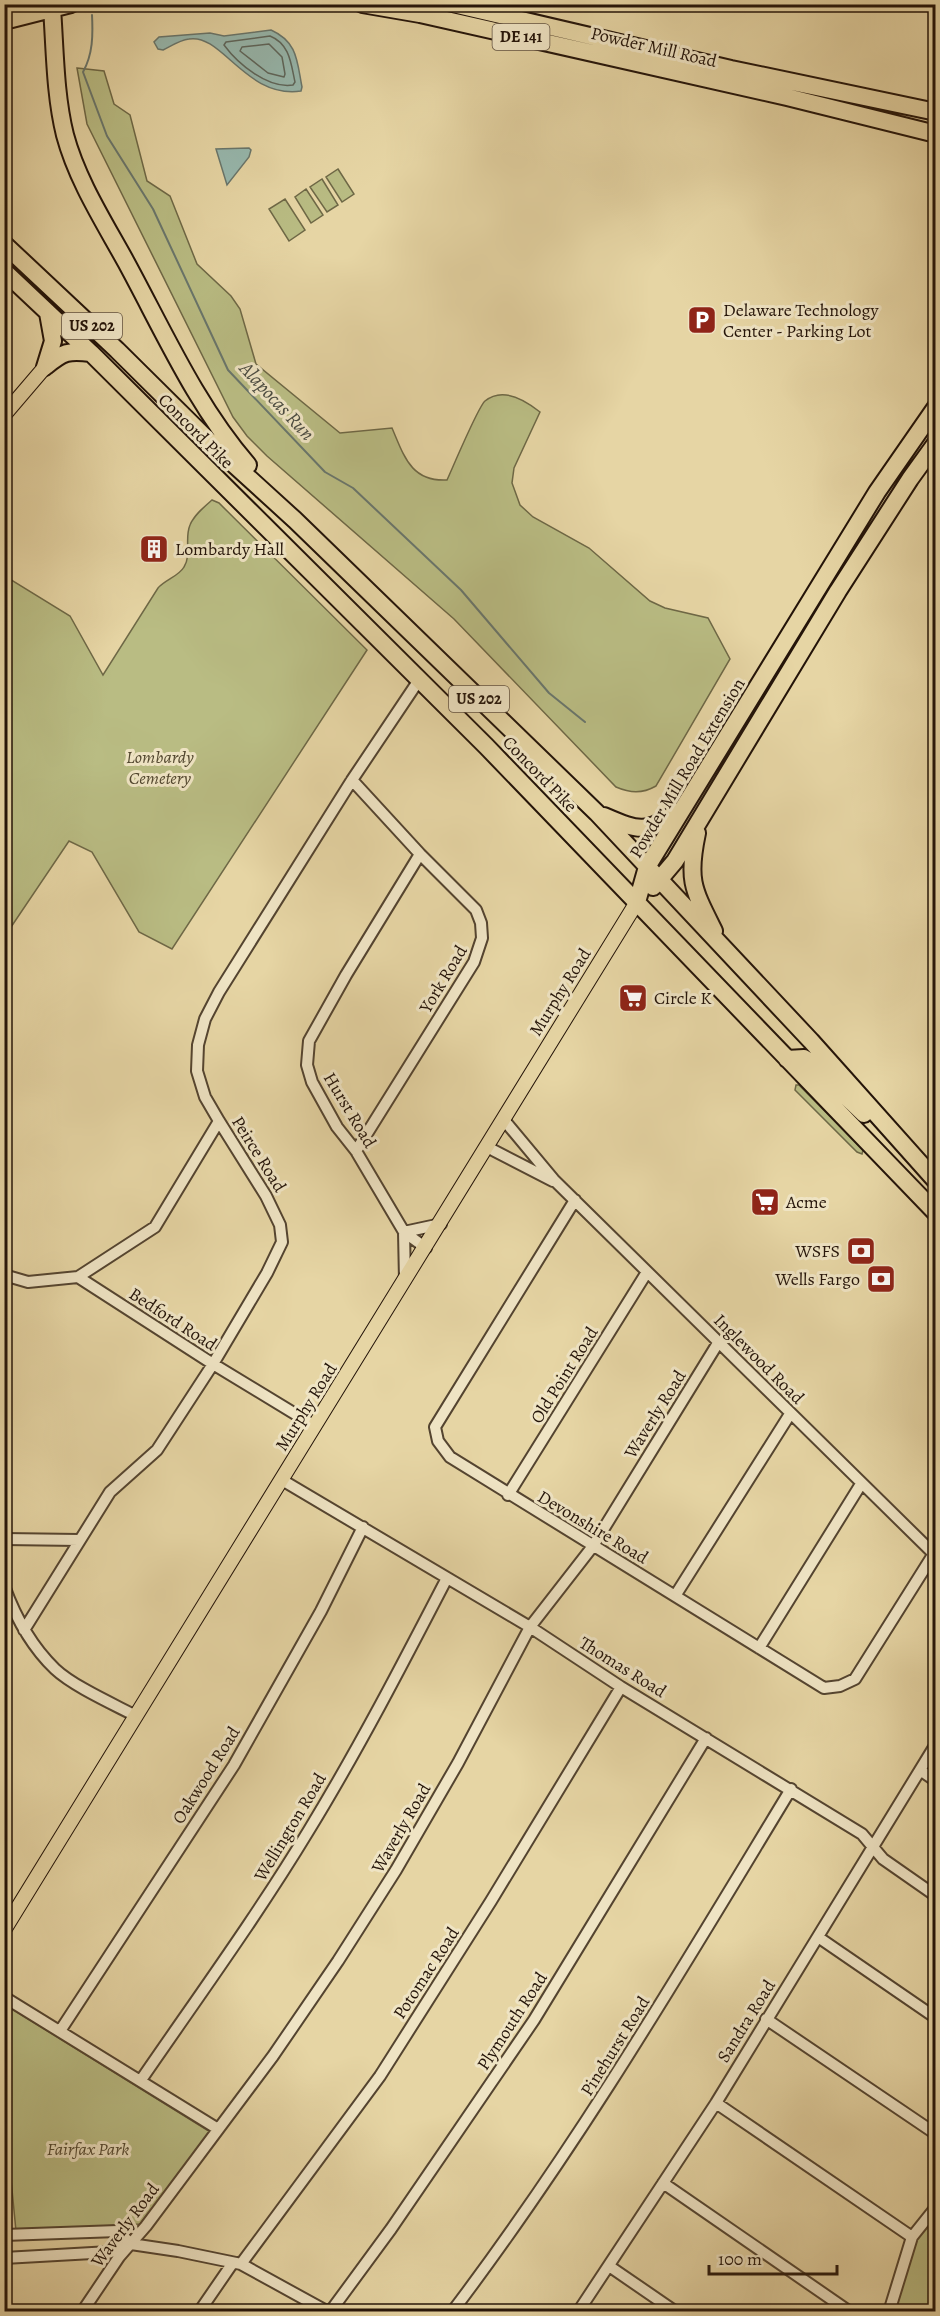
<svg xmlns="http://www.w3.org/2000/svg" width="940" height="2316" viewBox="0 0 940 2316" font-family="Alegreya,serif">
<rect width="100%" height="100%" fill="#e6d5a4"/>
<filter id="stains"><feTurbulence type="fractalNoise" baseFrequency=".00333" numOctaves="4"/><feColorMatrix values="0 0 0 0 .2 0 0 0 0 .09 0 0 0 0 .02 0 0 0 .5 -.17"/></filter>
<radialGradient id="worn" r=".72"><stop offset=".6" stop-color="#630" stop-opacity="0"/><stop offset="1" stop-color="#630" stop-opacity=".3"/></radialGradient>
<path fill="#b9bc83" stroke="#6e6846" stroke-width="1.5" d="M77 68 104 71 114 104 130 115 147 181 170 196 197 264 231 296 240 309 256 364 340 433 392 428C404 456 411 482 447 480 453 467 478 407 485 401 503 386 525 400 540 412L514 468 512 483 520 505 533 517 589 548 650 601 665 608 708 618 730 659 656 786C642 794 630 793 616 787L454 619 267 456 247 436 233 417 87 124Z
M338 169 354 194 342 202 326 177Z
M322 179 338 205 327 212 310 187Z
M306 189 323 215 311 223 295 197Z
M285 199 305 230 289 241 269 209Z
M212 500 219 503 367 650 172 949 139 932 92 852 69 841 5 936V576L70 616 103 675 158 588C165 580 179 576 184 567 192 554 184 539 190 525 194 515 204 507 212 500Z
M796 1085H799L863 1150 862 1154 857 1152 795 1090Z
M4 2004 212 2133 140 2224 16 2231 9 2159H5Z
M935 2207V2311L889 2312 912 2237Z"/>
<path fill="#97b8ae" stroke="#69766c" stroke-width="1.5" d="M271 30C298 42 297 62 302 87L301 91C246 99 222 33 189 39 180 40 171 46 163 50L158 49 154 42 159 37 210 33 224 36Z
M249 148 251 150 249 157 227 185 216 149Z"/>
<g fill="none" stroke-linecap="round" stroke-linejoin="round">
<path stroke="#5e665c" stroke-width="1.5" d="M270 36C290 44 291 64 295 82L293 85C268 89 238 64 224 45L226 42Z
M269 44 282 57 285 74 284 77 268 73 240 51 242 47Z"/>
<path stroke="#69766c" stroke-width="2" d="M92 15C93 35 93 54 83 72L107 136 153 209 228 370 325 472 353 488 461 590 549 693 585 722"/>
<g stroke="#544430" stroke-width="14">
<path id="minor" d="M352 780 420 854 476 910 481 923 482 938 474 962 356 1151
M420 854 346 975 309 1041 307 1065 312 1082 337 1127 356 1151 404 1232 426 1248
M504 1120 554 1180 936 1556
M487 1147 553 1181
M575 1200 435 1427 438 1441 450 1457 824 1688 840 1686 855 1679 933 1555
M404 1232 405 1280
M404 1232 441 1224
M4 1275 28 1282 78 1277 213 1364 315 1426
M78 1277 155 1227 219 1121
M282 1480 530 1627 621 1687 862 1834 883 1859 936 1896
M508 1495 647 1272
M4 1539 79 1540
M4 1586C15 1616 31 1646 55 1669 73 1686 113 1704 136 1716
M675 1596 790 1414
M24 1630 110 1492 157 1450 213 1364 267 1273 282 1242 280 1225 266 1196 219 1121 205 1097 197 1071 198 1045 205 1019 219 992 352 780 419 680
M759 1648 861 1484
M920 1770 936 1781
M818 1937 936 2018
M4 1997 218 2129
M766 2019 936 2134
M60 2031 234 1765 321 1611 363 1527
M141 2080C198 1997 257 1916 309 1830 359 1748 403 1663 447 1578
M716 2103 912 2237
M663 2183 850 2312
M4 2235 118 2231 131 2244
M4 2258 110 2252 131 2244 178 2251 241 2264 328 2312
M241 2264 380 2076 491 1901 621 1687
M609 2266 676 2312
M82 2312 119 2257 146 2226 273 2056 338 1961 396 1870 458 1763 530 1627 593 1546 718 1343
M199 2312 232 2264
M330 2312 391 2229 534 2020 706 1738
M452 2312C578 2146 683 1967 791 1789
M578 2312 716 2103 936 1744
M889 2312 912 2237 936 2207"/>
</g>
<g stroke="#241409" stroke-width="16">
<path id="major" d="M4 415 45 367
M4 1930 637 902"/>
</g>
<g stroke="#241409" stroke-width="20">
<path id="highway" d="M362 4 420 14 787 97 936 134
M453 4 731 69 936 112
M52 8C55 50 55 95 65 135 77 180 104 222 126 262 164 332 196 405 248 465
M4 21 71 4
M4 244 117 350 217 449 295 520 597 813 811 1041 936 1181
M4 271 91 353 486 746 936 1213
M46 366C63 352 68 350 91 353
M45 367 53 341 48 313
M604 816C641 832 645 833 679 811
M697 833C687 880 693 889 714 931
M653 887 675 861 838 591 910 479 936 443
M637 902 647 867 877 492 936 407
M787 1059 804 1058 809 1061 864 1114"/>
</g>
<use href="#minor" stroke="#efe4c4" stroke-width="10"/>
<use href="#major" stroke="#e6d5a4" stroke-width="14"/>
<use href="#highway" stroke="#e6d5a4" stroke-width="16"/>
</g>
<defs>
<g id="parking-square" transform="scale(1.5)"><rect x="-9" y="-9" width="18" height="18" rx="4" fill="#8f2418" stroke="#efe4c4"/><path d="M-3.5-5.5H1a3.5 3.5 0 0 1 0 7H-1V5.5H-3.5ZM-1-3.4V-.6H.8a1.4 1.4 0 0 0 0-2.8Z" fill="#fff"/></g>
<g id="building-square" transform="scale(1.5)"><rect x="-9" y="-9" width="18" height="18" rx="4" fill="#8f2418" stroke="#efe4c4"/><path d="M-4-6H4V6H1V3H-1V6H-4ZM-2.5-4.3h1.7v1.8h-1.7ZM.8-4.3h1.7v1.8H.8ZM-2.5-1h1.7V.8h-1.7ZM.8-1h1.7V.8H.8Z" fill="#fff"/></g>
<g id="supermarket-square" transform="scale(1.5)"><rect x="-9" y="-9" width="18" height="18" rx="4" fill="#8f2418" stroke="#efe4c4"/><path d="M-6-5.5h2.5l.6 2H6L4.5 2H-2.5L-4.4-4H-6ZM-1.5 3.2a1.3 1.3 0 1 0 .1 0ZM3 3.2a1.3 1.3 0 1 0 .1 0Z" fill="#fff"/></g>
<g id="bank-square" transform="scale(1.5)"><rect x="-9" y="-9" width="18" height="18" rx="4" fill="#8f2418" stroke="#efe4c4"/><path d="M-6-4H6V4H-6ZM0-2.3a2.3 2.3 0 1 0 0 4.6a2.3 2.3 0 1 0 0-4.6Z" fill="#fff"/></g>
</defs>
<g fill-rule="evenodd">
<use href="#parking-square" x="702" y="320"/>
<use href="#building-square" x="154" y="549"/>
<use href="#supermarket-square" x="633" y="998"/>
<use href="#supermarket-square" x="765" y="1202"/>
<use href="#bank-square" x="861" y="1251"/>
<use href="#bank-square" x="881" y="1279"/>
</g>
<g text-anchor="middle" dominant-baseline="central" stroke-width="6" stroke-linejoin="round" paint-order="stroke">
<g fill="#efe4c4" stroke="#615241" stroke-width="1.5">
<rect x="492.5" y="24" width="57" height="26" rx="4.5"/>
<rect x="62" y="313" width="60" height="26" rx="4.5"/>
<rect x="449" y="686" width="60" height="26" rx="4.5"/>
</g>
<g font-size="16" font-weight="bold" fill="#241409">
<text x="521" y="37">DE 141</text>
<text x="92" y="326">US 202</text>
<text x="479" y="699">US 202</text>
</g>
<g font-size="18" fill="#241409" stroke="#efe4c4">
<text transform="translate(654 47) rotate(13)">Powder Mill Road</text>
<text transform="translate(196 431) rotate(45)">Concord Pike</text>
<text transform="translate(687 768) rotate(-59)">Powder Mill Road Extension</text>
<text transform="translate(540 774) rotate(46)">Concord Pike</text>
<text transform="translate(443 979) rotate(-59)">York Road</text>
<text transform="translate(560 992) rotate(-58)">Murphy Road</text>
<text transform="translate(350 1110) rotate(59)">Hurst Road</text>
<text transform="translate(259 1154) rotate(58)">Peirce Road</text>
<text transform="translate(173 1319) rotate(33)">Bedford Road</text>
<text transform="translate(759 1359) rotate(45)">Inglewood Road</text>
<text transform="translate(564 1375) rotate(-58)">Old Point Road</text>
<text transform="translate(306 1407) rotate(-58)">Murphy Road</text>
<text transform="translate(655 1414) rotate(-58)">Waverly Road</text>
<text transform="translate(593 1527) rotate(31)">Devonshire Road</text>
<text transform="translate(623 1667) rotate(32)">Thomas Road</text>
<text transform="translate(206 1775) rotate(-58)">Oakwood Road</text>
<text transform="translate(290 1827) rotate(-59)">Wellington Road</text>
<text transform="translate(401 1828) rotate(-60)">Waverly Road</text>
<text transform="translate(426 1973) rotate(-57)">Potomac Road</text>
<text transform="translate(512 2021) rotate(-57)">Plymouth Road</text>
<text transform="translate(746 2021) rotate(-58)">Sandra Road</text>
<text transform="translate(615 2046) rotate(-58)">Pinehurst Road</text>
<text transform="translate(125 2225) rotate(-53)">Waverly Road</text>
</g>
<g font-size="18" fill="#241409" stroke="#efe4c4" text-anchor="start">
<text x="723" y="310">Delaware Technology<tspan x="723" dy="21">Center - Parking Lot</tspan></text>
<text x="175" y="549">Lombardy Hall</text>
<text x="654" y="998">Circle K</text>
<text x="786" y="1202">Acme</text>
<text x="840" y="1251" text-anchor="end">WSFS</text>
<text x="860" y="1279" text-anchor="end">Wells Fargo</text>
</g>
<g font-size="18" font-style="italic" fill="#51462e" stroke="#efe4c4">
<text x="160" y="757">Lombardy<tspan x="160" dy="21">Cemetery</tspan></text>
<text x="88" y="2149">Fairfax Park</text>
</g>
<g font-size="20" font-style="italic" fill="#4c4d43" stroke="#efe4c4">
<text transform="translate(277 401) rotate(47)">Alapocas Run</text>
</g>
</g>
<rect width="940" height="2316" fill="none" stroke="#e6d5a4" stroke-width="24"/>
<rect x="6" y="6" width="928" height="2304" fill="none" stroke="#241409" stroke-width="3"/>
<rect x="12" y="12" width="916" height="2292" fill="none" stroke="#241409" stroke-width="1.5"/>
<path d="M709 2265v9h128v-9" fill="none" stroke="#241409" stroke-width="3"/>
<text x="718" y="2265" font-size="18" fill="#241409" stroke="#efe4c4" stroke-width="4.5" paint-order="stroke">100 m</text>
<rect width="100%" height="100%" filter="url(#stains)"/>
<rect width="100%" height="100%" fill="url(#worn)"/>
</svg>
